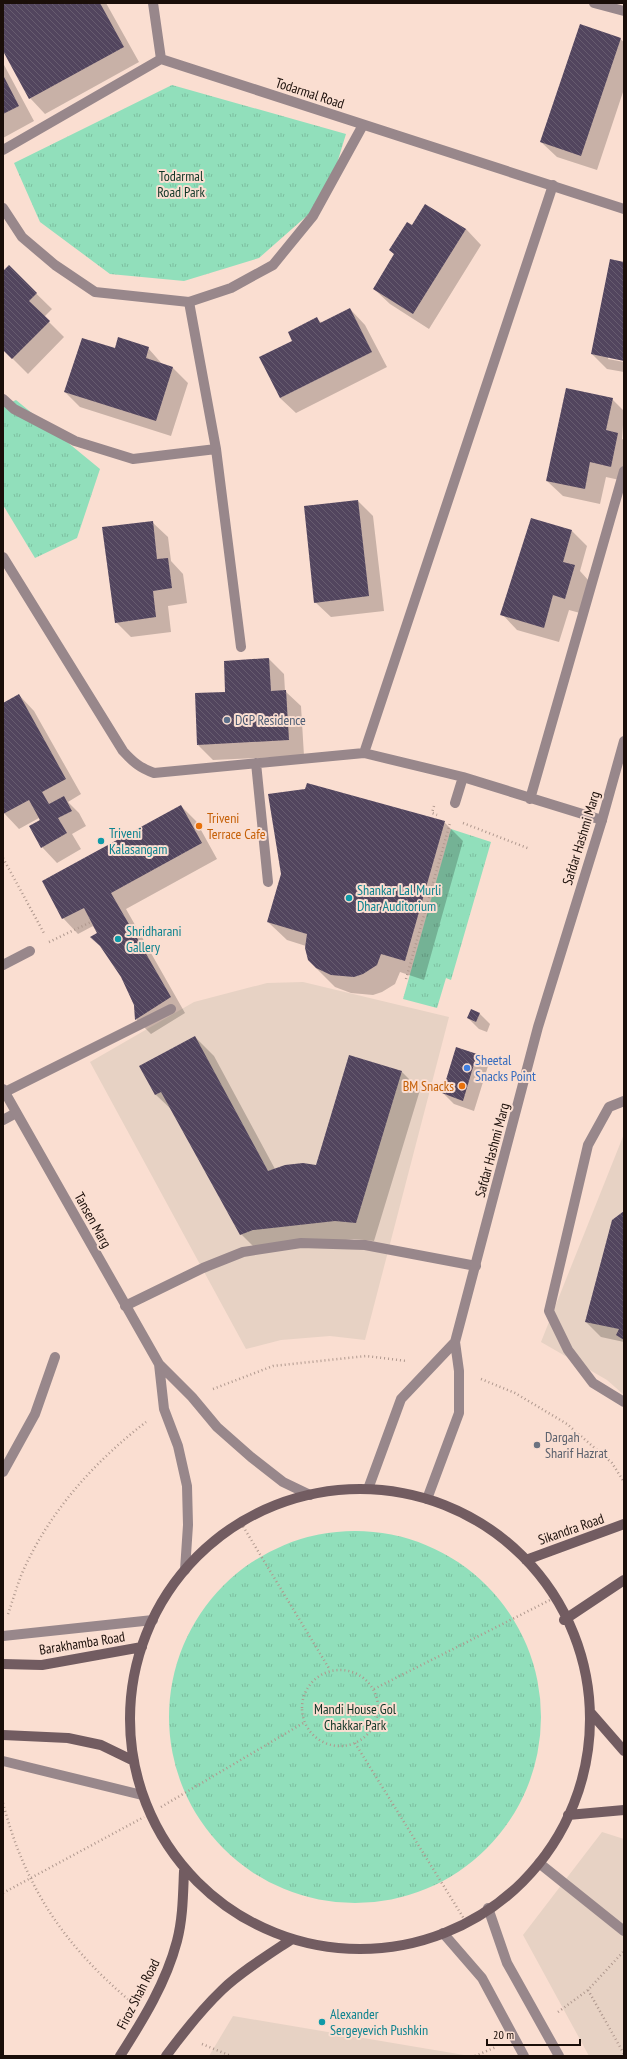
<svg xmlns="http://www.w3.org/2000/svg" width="627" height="2059" viewBox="0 0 627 2059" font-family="'PT Sans Narrow',sans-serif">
<defs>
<pattern id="grass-tufts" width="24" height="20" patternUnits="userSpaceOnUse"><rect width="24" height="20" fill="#91dfbb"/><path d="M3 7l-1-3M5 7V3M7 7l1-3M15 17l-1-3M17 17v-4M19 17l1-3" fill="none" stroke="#7cbe9f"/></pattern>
<pattern id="building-back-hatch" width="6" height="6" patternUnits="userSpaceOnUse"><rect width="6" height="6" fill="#52455e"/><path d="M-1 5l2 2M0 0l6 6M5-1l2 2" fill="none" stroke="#675c6f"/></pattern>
</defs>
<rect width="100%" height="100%" fill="#faded1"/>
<path fill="#e7d2c4" d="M303 982 449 1017 365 1340 330 1336 281 1340 246 1349 90 1062 194 1002 267 983Z
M624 1134V1395L607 1380 541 1342Z
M602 1832 624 1839V2056H589L523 1935Z
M233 2016 470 2056H209Z"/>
<path fill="url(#grass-tufts)" d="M172 85 346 134 326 199 259 258 184 281 110 274 40 222 14 163Z
M16 400 100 469 77 538 35 558 3 505V406Z
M451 829 491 842 451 980 446 978 437 1008 403 999Z
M169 1717a186 186 0 1 1 372 0a186 186 0 1 1-372 0Z"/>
<path fill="#0003" d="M3 3H106L139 62 45 114 30 98 3 49Z
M620 39 624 42V89L597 170 557 157 541 142Z
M3 63 34 121 3 138Z
M425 205 466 229 481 245 429 329 390 304 374 289 395 255 390 250 412 226Z
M624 263V360L608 356V359L624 362V372L607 369 592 354Z
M9 267 52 309 44 317 64 337 28 374 3 349V273Z
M350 309 365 325 387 367 296 413 280 398 317 319 322 323Z
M148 348 163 365 173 368 188 383 171 436 80 407 65 392 115 349Z
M612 399 624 411 622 439 624 440V481L606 477 600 504 563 496 547 481Z
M358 501 373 516 384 611 331 617 315 602Z
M152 522 168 537 171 561 183 574 187 603 168 606 171 632 131 637 116 622Z
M572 531 587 546 580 571 589 581 580 613 569 610 559 642 517 630 502 614Z
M269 659 284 674 285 691 301 706 304 756 213 760 198 745 226 693Z
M19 695 34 711 81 794 68 802 79 813 86 826 72 834 81 849 57 863 42 847 39 818 19 829 3 812V704Z
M181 806 196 821 217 859 126 909 185 1013 151 1034 136 1019 134 1005 122 977 93 926 78 934 63 918Z
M444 822 463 841 424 980 400 972 395 984 382 992 373 995 351 993 335 987 316 968 306 946 287 940 268 922Z
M479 1013 490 1024 487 1032 479 1029 468 1018Z
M195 1037 214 1056 275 1169 317 1166 402 1072 420 1090 374 1241 354 1239 272 1249 260 1253 241 1234 172 1110 156 1095 141 1067Z
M457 1049 477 1055 488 1066 474 1111 454 1104 443 1093Z
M624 1213V1342L601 1337 586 1322Z"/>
<path fill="url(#building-back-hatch)" d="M3 3H100L124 47 29 99 3 51Z
M580 24 621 38 581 156 540 142Z
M3 75 19 106 3 114Z
M425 204 466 229 413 314 373 289 394 254 389 250 407 222 412 225Z
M610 259 624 262V361L591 354Z
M9 265 37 293 29 301 50 321 12 359 3 350V271Z
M350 308 372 352 280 398 259 357 292 341 288 332 317 317 320 323Z
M118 337 149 347 146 358 173 367 156 421 64 392 82 338 115 348Z
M566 388 613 398 606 430 618 433 611 467 590 462 585 489 546 481Z
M358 500 369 596 314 603 304 506Z
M531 518 572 530 563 562 575 565 565 599 553 595 544 628 500 615Z
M153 521 157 559 168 558 172 588 153 591 156 617 115 623 102 527Z
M269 658 271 691 286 690 289 740 197 745 195 693 225 692 224 661Z
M19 694 66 779 42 792 49 804 64 796 72 811 58 818 67 833 41 848 29 826 40 820 29 800 3 814V703Z
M307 783 445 821 405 961 381 954 377 965 363 974 354 977 331 975 316 968 308 960 305 948 307 934 267 922 281 874 268 794 305 789Z
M181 805 202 843 111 893 171 997 135 1020 134 1005 121 977 100 946 90 937 97 933 84 908 62 919 42 881Z
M471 1009 480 1013 476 1022 467 1018Z
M195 1036 268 1171 285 1165 303 1163 316 1165 349 1055 402 1071 356 1223 335 1221 253 1230 240 1235 161 1092 155 1095 139 1066Z
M456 1047 477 1054 463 1101 442 1093Z
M624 1211V1340L616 1335 619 1329 585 1322 612 1220Z"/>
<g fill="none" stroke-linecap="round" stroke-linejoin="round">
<path stroke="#af988e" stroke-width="2.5" stroke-dasharray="1 3" stroke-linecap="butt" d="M434 806 432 813 437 815
M463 823 530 849
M3 858 45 935
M49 942 91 922
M406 979 450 823
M481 1379 515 1393 567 1424 612 1463 624 1482
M213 1389 273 1366 366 1356 407 1361
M241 1523 330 1670
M8 1614C13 1600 17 1585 23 1571 50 1511 94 1462 146 1422
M302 1708a38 38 0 1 1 76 0a38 38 0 1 1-76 0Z
M374 1689 556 1597
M355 1743 466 1922
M3 1803C25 1887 64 1945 130 2001
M161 1807 305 1722
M3 1893 144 1817
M588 1990 624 2054
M558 2012 588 1990 623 1952
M202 2044 231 2056
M475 2056 496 2047"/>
<path stroke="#98878b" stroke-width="10" d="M3 399 14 409 75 441 133 459 216 449 189 302
M216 449 241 647
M3 557 123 751C133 762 140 768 154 773L364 753 463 777 602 820
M364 753 553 185
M256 763 268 882
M530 799 624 471
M455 803 463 777
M3 965 30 951
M5 1092 171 1009
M624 1101 609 1107 588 1145 549 1311 568 1350 593 1383 624 1402
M3 1120 16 1113
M125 1306 203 1268 243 1252 301 1243 365 1245 476 1266
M3 1472 35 1414 55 1357
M539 1863 624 1931"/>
<path stroke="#98878b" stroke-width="10" d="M153 3 161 59
M594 3 624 11
M3 150 161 59 624 209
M3 208 22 237 55 265 95 292 189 302 231 288 273 265 313 216 363 125
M368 1489 401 1399 455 1342
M427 1499 459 1413V1371L455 1342 538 1027 602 820 624 741
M3 1636 153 1620
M3 1761 142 1795"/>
<path stroke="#98878b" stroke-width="10" d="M3 1089 159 1364 192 1397 217 1427 251 1457 283 1482 310 1495
M159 1364 164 1409 178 1446 187 1486 188 1525 185 1570
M488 1908 507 1963 559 2056
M443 1933 482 1978 524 2056"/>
<path stroke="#725c61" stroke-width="10" d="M130 1719a230 230 0 1 1 460 0a230 230 0 1 1-460 0Z
M526 1560 624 1524
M564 1620 624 1580
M3 1664 42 1665 142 1647
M591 1713 624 1751
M3 1735 68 1738 101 1745 134 1761
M568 1815 624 1810
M120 2056C143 2020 166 1983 177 1941 183 1918 183 1894 184 1871
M166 2056C183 2033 201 2010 222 1990 242 1971 268 1955 292 1939"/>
</g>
<circle fill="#5c6f8a" stroke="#faded1" stroke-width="1.5" cx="227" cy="720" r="4"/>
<g fill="#e8710a" stroke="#faded1" stroke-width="1.5">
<circle cx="199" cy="826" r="4"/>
<circle cx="462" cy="1086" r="4"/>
</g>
<g fill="#0f9aa8" stroke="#faded1" stroke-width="1.5">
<circle cx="101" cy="841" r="4"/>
<circle cx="349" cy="898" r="4"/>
<circle cx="118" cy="939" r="4"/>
<circle cx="322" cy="2022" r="4"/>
</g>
<circle fill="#3f7fe0" stroke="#faded1" stroke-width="1.5" cx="467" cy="1068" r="4"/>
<circle fill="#6b7280" stroke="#faded1" stroke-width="1.5" cx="537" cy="1445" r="4"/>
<g text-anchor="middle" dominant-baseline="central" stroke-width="4" stroke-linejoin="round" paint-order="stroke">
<g font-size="14" fill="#1a0e09" stroke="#faded1">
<text transform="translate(310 93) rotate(18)">Todarmal Road</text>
<text transform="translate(581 838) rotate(-73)">Safdar Hashmi Marg</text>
<text transform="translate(492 1150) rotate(-75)">Safdar Hashmi Marg</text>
<text transform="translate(93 1220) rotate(61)">Tansen Marg</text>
<text transform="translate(571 1529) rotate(-19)">Sikandra Road</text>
<text transform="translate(82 1643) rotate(-9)">Barakhamba Road</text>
<text transform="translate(138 1994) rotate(-63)">Firoz Shah Road</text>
</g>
<g font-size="14" fill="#0f3526" stroke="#faded1">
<text x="181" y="176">Todarmal<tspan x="181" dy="16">Road Park</tspan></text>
<text x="355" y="1709">Mandi House Gol<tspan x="355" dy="16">Chakkar Park</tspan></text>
</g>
<g font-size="14" fill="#4e5e75" stroke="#faded1" text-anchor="start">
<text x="235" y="720">DCP Residence</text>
</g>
<g font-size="14" fill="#c56008" stroke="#faded1" text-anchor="start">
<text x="207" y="818">Triveni<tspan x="207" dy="16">Terrace Cafe</tspan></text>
<text x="454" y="1086" text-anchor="end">BM Snacks</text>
</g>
<g font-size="14" fill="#0d838f" stroke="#faded1" text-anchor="start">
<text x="109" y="833">Triveni<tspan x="109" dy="16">Kalasangam</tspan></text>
<text x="357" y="890">Shankar Lal Murli<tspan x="357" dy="16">Dhar Auditorium</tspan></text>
<text x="126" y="931">Shridharani<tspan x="126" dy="16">Gallery</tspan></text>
<text x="330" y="2014">Alexander<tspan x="330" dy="16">Sergeyevich Pushkin</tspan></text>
</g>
<g font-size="14" fill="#366cbe" stroke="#faded1" text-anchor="start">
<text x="475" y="1060">Sheetal<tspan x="475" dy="16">Snacks Point</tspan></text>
</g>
<g font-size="14" fill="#5b616d" stroke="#faded1" text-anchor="start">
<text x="545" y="1437">Dargah<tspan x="545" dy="16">Sharif Hazrat</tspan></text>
</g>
</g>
<rect width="627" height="2059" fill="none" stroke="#1a0e09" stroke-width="8"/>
<path d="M487 2039v6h93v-6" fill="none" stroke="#1a0e09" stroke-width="2"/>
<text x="493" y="2039" font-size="12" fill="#1a0e09" stroke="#faded1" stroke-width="3" paint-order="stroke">20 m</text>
</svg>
